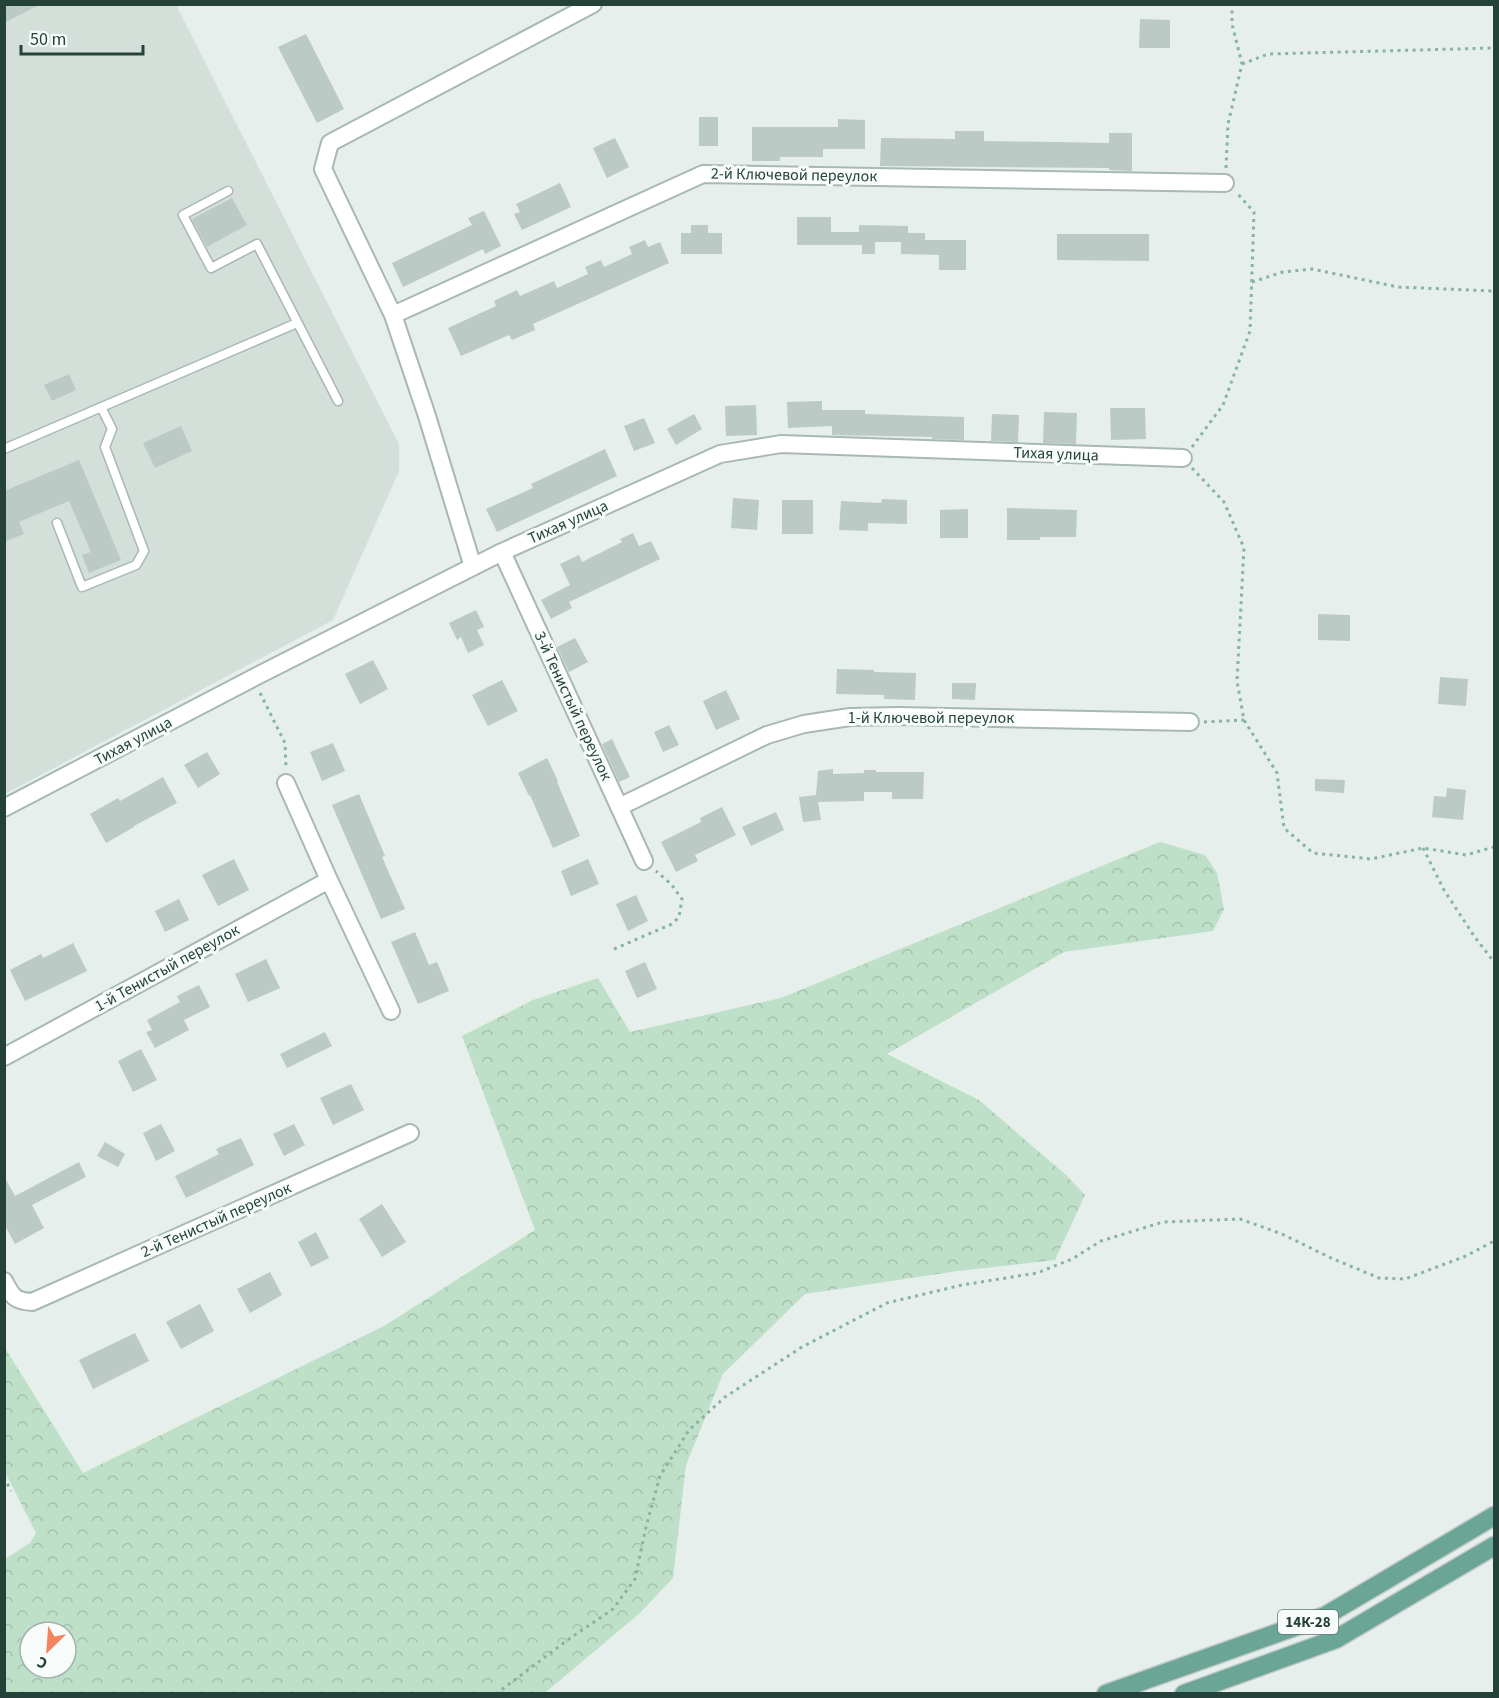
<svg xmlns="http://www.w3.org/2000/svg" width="1499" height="1698" viewBox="0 0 1499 1698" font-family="'Source Sans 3',sans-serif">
<defs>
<pattern id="forest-crowns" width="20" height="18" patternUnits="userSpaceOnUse" patternTransform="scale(1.5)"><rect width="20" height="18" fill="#bfe0c8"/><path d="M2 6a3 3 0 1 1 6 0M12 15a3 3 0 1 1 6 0" fill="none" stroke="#a4c1ad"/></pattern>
</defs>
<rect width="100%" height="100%" fill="#e6efeb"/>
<path fill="#d4dfda" d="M5 5H176L399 444V471L333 620 5 794Z"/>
<path fill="url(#forest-crowns)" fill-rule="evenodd" d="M1160 842 1205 855 1217 873 1224 909 1213 931 1064 952 887 1054 979 1100 1066 1175 1085 1195 1055 1260 958 1271 805 1294 723 1374 686 1465 673 1578 640 1613 546 1692 542 1694 5 1693V1559L30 1543 36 1533 5 1472V1348L83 1473 384 1326 535 1230 462 1036 533 1000 598 978 630 1032 781 998ZM30 1632H66V1668H30Z"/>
<path fill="#bbcac4" d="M4 4H41L4 23Z
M1140 19 1170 20V48H1139Z
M306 34 344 109 317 123 278 47Z
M699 117H718V146H699Z
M838 119 865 120V149H823V157H780V161H752V127H838Z
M955 131H984V141L1057 142 1109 143V133H1132V171L1109 170V168L880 166 881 138 955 139Z
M615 138 629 167 607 178 593 148Z
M560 183 571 207 522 230 514 214 520 212 516 204Z
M232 198 247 225 207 247 192 219Z
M484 211 501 246 485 254 483 249 403 287 392 263 472 225 468 218Z
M797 217H831V232H859V225L908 226V233H925V240H966V270H939V255L901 254V242H875V254H862V245H797Z
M691 225H708V233H722V254H681V233H691Z
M1057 234H1149V261L1057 260Z
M645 240 648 247 660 242 669 263 533 324 535 330 512 340 509 335 461 356 448 328 496 306 494 301 517 290 520 296 554 281 557 288 588 274 585 267 601 260 604 267 632 254 629 247Z
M69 374 76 390 52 401 44 385Z
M822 401V410H865V414L964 417V440L932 439V437L832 435V426L788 428 787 402Z
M756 405 757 435 726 436 725 406Z
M1110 408H1145L1146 439 1111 440Z
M1044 412 1077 413 1076 444 1043 443Z
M694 414 702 429 676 445 667 429Z
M992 414 1019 415 1018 442 991 441Z
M644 418 655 443 634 451 624 426Z
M181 426 192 451 155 468 143 443Z
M605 449 617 476 497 532 486 509 533 488 531 484Z
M79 460 121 560 89 573 82 555 91 552 69 501 19 522 24 534 4 542V491Z
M733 498 759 500 757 530 731 528Z
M882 499 907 500V524L868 523V531L839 530 841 501 881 503Z
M782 500H813V534H782Z
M1007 508 1077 510 1076 537H1040V540H1007Z
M968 509V538H940V510Z
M633 533 639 546 651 541 660 559 569 602 572 608 551 619 541 600 570 585 560 564 579 555 582 562 622 542 620 539Z
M476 610 484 627 477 630 484 645 468 653 461 637 457 640 449 623Z
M1318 614 1350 615V641L1318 640Z
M575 638 588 662 569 672 557 647Z
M373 660 388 689 360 704 345 674Z
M837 669 874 670V672L916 673 915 700 884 699V695L836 694Z
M1440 677 1468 679 1466 706 1438 704Z
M502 680 518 711 488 726 472 695Z
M952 683H976L975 700 952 699Z
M726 690 740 719 716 730 703 701Z
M669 725 679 745 663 752 654 732Z
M612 739 630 777 619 782 602 744Z
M333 743 345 771 322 781 310 752Z
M207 752 220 774 198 788 184 765Z
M547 758 558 781 557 782 580 836 553 848 530 795 529 796 518 773Z
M833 769V774L864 773V770H876V772H924L923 799H892V792H864V801L818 802 821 820 803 822 799 797 816 795 818 771Z
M163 777 177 803 134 826V827L106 843 90 814 118 798 120 801Z
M1315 779 1345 780 1344 793 1315 791Z
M1447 788 1466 790 1463 820 1432 817 1434 796 1446 797Z
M359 794 385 856 382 857 405 909 381 919 332 805Z
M722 807 736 835 695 855 698 861 676 872 661 842 701 822 700 818Z
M776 812 784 830 751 846 742 827Z
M234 859 249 890 218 906 202 875Z
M588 859 599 884 571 896 561 871Z
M636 895 648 921 628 931 616 904Z
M179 899 189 920 165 932 155 911Z
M415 932 429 965 437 962 449 991 418 1004 391 942Z
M73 943 87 971 25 1001 10 970 41 954 43 958Z
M266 959 280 988 248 1002 235 974Z
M645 962 657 989 637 998 625 971Z
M199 985 210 1007 184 1020 189 1030 155 1048 146 1032 152 1030 147 1020 180 1002 177 996Z
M325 1032 332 1046 287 1068 280 1054Z
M141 1049 157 1080 133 1092 118 1061Z
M351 1084 364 1110 333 1125 320 1098Z
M161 1124 175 1151 156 1161 143 1133Z
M294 1124 305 1145 284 1156 273 1134Z
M241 1138 254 1165 186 1198 175 1176 219 1154 216 1149Z
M105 1142 125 1154 118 1167 97 1156Z
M79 1162 86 1177 32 1205 44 1228 15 1244 4 1224V1176L15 1196Z
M382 1204 406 1242 382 1257 359 1219Z
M316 1232 329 1258 311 1267 298 1242Z
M270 1272 282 1295 250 1313 237 1289Z
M200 1304 214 1331 181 1349 166 1322Z
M135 1333 149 1361 93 1389 79 1360Z"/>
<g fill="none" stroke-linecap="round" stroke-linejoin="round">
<g stroke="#a8b8b2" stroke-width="11">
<path id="service" d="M228 191 183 215 211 268 257 244 338 401
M4 449 297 323
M57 523 82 587 136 565 144 551 105 447 112 429 101 407"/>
</g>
<g stroke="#a8b8b2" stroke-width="20">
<path id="minor" d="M393 315 703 174 1225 183
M502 552 644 861
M473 567 427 416 393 315 323 169 330 143 593 4
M286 783 329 880 391 1011
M619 807 767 735 804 724 850 717 899 716 1190 722
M4 808 253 678 502 552 720 454 781 444 1183 458
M4 1057 329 880
M4 1281C12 1296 14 1301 32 1302L410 1133"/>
</g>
<g stroke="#c2cac8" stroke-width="21">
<path id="primary" d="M1106 1694 1325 1616 1494 1516
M1184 1694 1336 1639 1494 1546"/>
</g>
<path stroke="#86b3a5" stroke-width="3" stroke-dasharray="3 4.5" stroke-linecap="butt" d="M1242 64 1268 54 1494 48
M1226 168 1228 124 1242 64 1232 24V4
M1252 282 1283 272 1312 269 1398 287 1494 291
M1192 447 1223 405 1250 331 1254 212 1237 193
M1192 468 1224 502 1244 548 1237 681 1244 720 1277 773 1284 828 1313 853 1371 859 1423 848 1466 855 1494 847
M260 693 285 743 286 768
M1204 722 1244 720
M1423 848 1444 890 1474 936 1494 962
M614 949 672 924 679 917 682 899 671 884 656 871
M4 1477 11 1491
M496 1694 569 1639 613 1609 635 1579 646 1527 660 1476 689 1430 725 1397 802 1347 887 1303 962 1285 1037 1273 1072 1259 1101 1241 1163 1222 1240 1219 1282 1234 1331 1258 1379 1278 1405 1279 1466 1256 1494 1241"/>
<use href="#service" stroke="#fff" stroke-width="8"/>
<use href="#minor" stroke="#fff" stroke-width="16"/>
<use href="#primary" stroke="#6aa596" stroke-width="18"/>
</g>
<g text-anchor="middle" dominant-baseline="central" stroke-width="6" stroke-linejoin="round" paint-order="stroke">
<rect fill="#f7fbf9" stroke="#637a73" stroke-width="1.5" x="1278" y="1610" width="60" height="24" rx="4.5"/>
<g font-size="15" font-weight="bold" fill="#24423a">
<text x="1308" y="1622">14К-28</text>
</g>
<g font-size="16" fill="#24423a" stroke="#f7fbf9">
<text transform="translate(794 175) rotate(1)">2-й Ключевой переулок</text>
<text transform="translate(1056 454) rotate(2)">Тихая улица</text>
<text transform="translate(568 522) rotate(-24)">Тихая улица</text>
<text transform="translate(573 706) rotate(65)">3-й Тенистый переулок</text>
<text x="931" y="718">1-й Ключевой переулок</text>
<text transform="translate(133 741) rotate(-28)">Тихая улица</text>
<text transform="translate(167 968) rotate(-29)">1-й Тенистый переулок</text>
<text transform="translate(216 1220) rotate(-24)">2-й Тенистый переулок</text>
</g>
</g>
<rect width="1499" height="1698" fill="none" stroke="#24423a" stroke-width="12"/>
<g transform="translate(48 1650) rotate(205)"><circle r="28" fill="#f7fbf9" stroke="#a3b1ad" stroke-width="1.5"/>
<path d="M0-4.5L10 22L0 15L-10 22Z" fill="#f4845f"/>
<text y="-9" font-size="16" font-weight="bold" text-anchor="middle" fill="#24423a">С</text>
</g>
<path d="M21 45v9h122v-9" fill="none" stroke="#24423a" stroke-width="3"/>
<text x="30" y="45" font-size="18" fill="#24423a" stroke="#f7fbf9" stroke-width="4.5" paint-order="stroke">50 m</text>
</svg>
